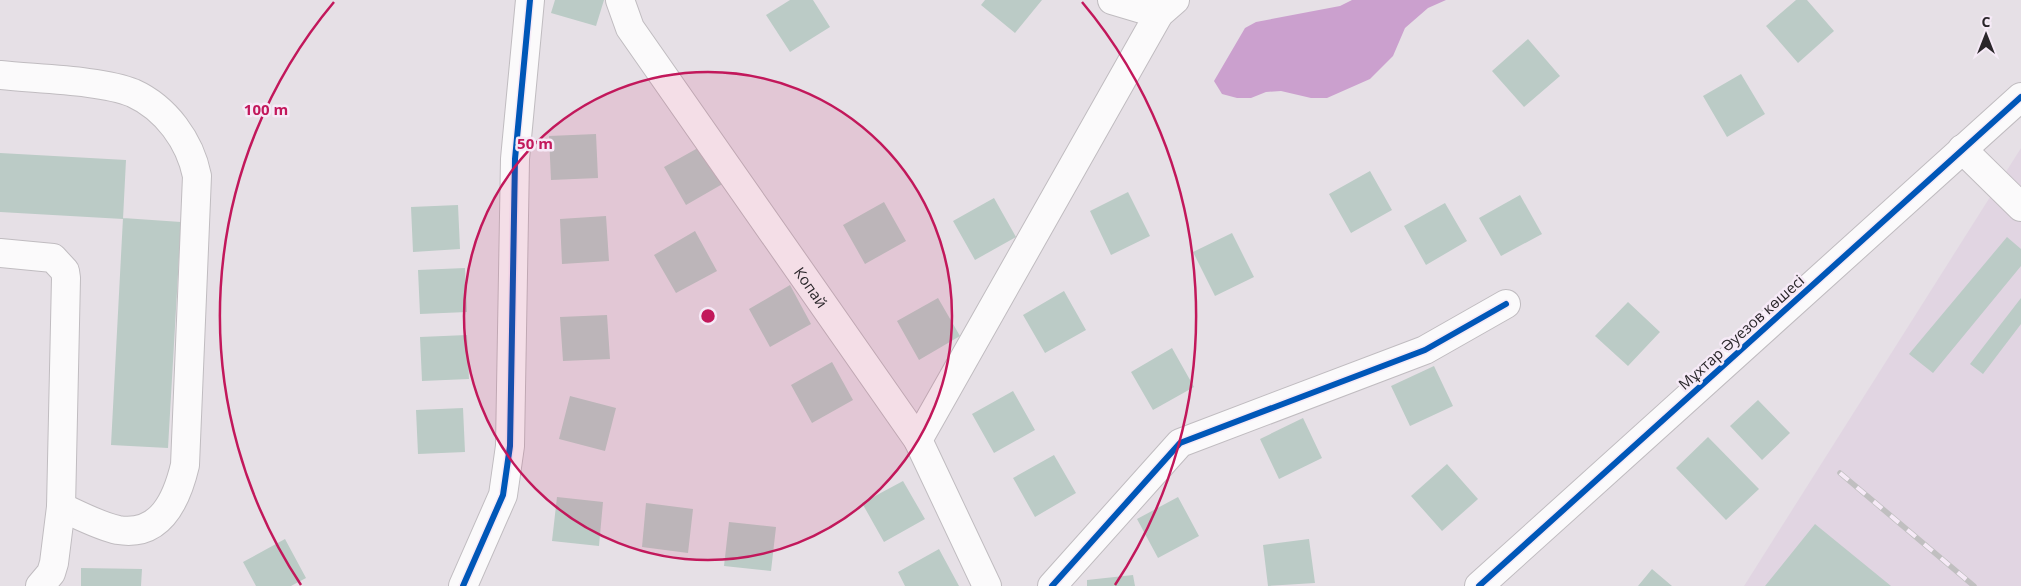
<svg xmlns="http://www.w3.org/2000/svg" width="2021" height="586" viewBox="0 0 2021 586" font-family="'Open Sans',sans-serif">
<rect width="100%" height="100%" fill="#e6e0e6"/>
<path fill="#e1d5e2" d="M2021 148V586H1744Z"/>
<path fill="#cba0ce" d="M1352 0H1446L1428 8 1405 28 1393 56 1370 79 1327 98H1311L1281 91 1266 92 1251 98H1237L1222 94 1214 81 1245 28 1256 22 1340 6Z"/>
<path fill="#bbcbc6" d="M555 0H604L596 26 551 13Z
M790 0H813L830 27 790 52 766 15Z
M985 0H1042L1015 33 981 5Z
M1796 0H1807L1834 31 1798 63 1766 26Z
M1528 39 1560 76 1524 107 1492 71Z
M1741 74 1765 114 1727 137 1703 96Z
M596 134 598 178 551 180 549 136Z
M705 144 726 182 686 205 664 167Z
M0 153 126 160 123 219 0 212Z
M1370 171 1392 210 1351 233 1329 194Z
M1128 192 1150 236 1111 255 1090 211Z
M1520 195 1542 234 1501 256 1479 218Z
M994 198 1016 237 975 260 953 221Z
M884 202 906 241 865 264 843 225Z
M1445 203 1467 241 1426 265 1404 226Z
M458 205 460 249 413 252 411 207Z
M606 216 609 261 562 264 560 219Z
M123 218 181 222 168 448 111 445Z
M695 231 717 271 676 293 654 255Z
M1232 233 1254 277 1215 296 1193 252Z
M2007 237 2021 249V266L1933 373 1909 354Z
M465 268 467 312 420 314 418 270Z
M790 285 811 324 770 347 749 309Z
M1064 291 1086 330 1045 353 1023 315Z
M938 298 960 336 919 360 897 321Z
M2021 298V324L1983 374 1970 364Z
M1628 302 1660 332 1628 366 1595 336Z
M607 315 610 359 563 361 560 317Z
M467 335 469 379 422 381 420 337Z
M1172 348 1194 387 1153 410 1131 372Z
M832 362 853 400 812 423 791 385Z
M1434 366 1453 406 1410 426 1391 386Z
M1013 391 1035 430 994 453 972 414Z
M570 396 616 408 605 451 559 439Z
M1758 400 1790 433 1762 460 1730 426Z
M463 408 465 452 418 454 416 410Z
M1303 418 1322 458 1279 479 1260 439Z
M1708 437 1759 489 1726 520 1676 468Z
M1054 455 1076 493 1035 517 1013 478Z
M1447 464 1478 499 1442 531 1411 496Z
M903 481 925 519 884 542 862 503Z
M557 497 603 502 599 546 552 541Z
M1178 497 1199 536 1158 558 1137 519Z
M646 503 693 509 688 553 642 547Z
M729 522 776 527 771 571 724 566Z
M1815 524 1891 586H1765Z
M285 539 306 578 291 586H256L243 562Z
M1309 539 1315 583 1268 586 1263 545Z
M939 549 959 586H905L898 572Z
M81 568 142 569 141 586H81Z
M1652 569 1672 586H1638Z
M1133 575 1135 586H1087V580Z"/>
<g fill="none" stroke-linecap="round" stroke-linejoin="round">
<g stroke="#c0bcc0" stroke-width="30">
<g id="minor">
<path id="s1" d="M620 0 630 28 918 440 987 586"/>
<path d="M1112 0 1159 14"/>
<path d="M0 75C36 79 102 80 133 93 166 108 190 141 197 176L185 465C177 499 161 537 118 530 99 526 79 515 61 507"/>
<path d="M1962 149 2021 207"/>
<path d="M0 253 53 258 65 271 66 278 61 507 54 563 51 573 40 586"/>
<path d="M918 440 1159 14 1175 0"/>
<path d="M463 586 503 495 510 446 515 159 530 0"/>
<path d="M1052 586 1180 443 1425 350 1506 304"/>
<path d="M1479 586 2021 97"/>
</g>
</g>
<use href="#minor" stroke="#fbfafb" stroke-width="28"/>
<g stroke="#c0bfc0" stroke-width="5.5">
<path id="rail" d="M1840 473 1974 586"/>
</g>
<use href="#rail" stroke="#f6eaf7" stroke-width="4" stroke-dasharray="11" stroke-linecap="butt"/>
<g stroke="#f6eaf7" stroke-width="9">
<path id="cycleway" d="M463 586 503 495 510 446 515 159 530 0
M1052 586 1180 443 1425 350 1506 304
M1479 586 2021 97"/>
</g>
<use href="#cycleway" stroke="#0057b8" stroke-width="6"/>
</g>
<circle cx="708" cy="316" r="244" fill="#c2185b" fill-opacity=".12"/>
<g fill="none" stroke="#c2185b" stroke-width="2.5">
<circle cx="708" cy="316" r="244"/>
<path d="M301 585A488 488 0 0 1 334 2M1082 2A488 488 0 0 1 1115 585"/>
</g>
<g text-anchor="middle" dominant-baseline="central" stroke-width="5" stroke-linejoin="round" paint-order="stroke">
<g font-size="15" fill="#2a262a" stroke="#f6eaf7">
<text stroke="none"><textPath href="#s1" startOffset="346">Копай</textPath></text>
<text transform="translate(1741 332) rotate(-42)">Мұхтар Әуезов көшесі</text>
</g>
</g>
<circle cx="708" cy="316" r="8" fill="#c2185b" stroke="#f6eaf7" stroke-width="2.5"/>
<g font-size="15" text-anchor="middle" font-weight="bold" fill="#c2185b" stroke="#f6eaf7" stroke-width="5" stroke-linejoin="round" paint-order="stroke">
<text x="266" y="115">100 m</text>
<text x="535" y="149">50 m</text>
</g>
<g transform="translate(1986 35)" stroke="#f6eaf7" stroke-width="4" paint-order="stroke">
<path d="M0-4L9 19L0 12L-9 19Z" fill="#2a262a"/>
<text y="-8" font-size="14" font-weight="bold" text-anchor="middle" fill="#2a262a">С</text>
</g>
</svg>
